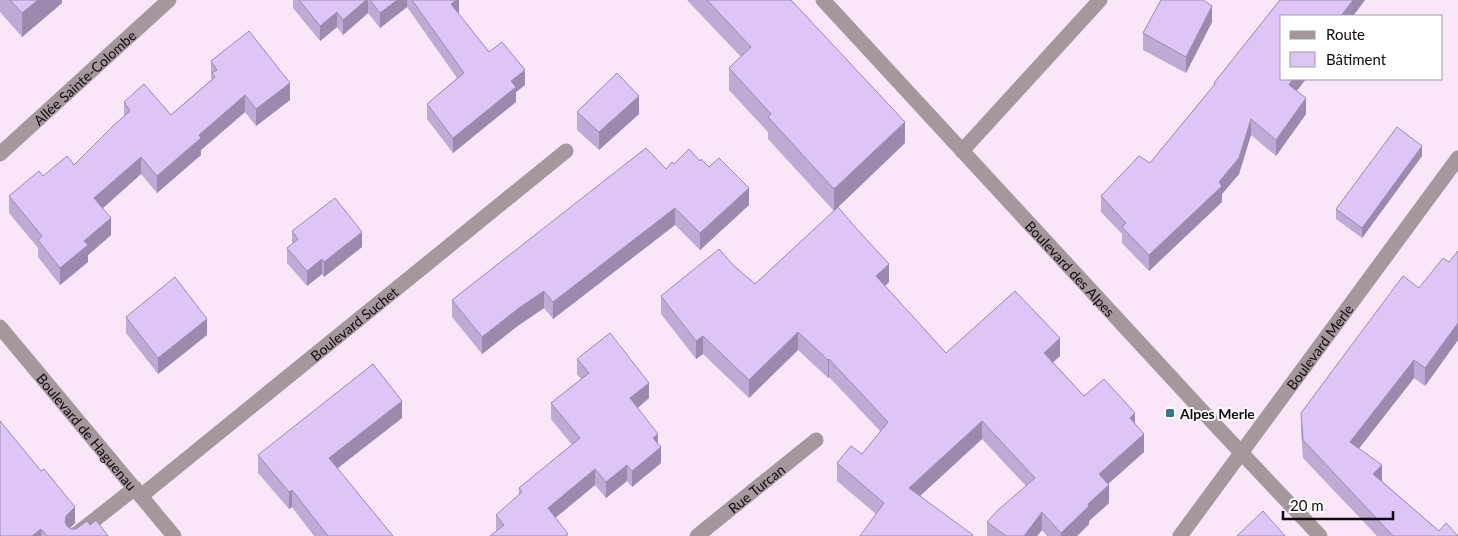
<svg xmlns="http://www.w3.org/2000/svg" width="1458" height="536" viewBox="0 0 1458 536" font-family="Lato,sans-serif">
<rect width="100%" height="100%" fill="#fae6f9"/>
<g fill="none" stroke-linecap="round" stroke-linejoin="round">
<g stroke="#a4989d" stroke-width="15">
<path id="s1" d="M823 0 1218 428 1320 536"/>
<path d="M962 151 1100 0"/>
<path id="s2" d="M0 154 169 0"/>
<path id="s3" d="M0 327 174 536"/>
<path id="s4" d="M141 496 566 151"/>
<path d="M74 536 135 488"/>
<path id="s5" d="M697 536 816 440"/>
<path id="s6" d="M1180 536 1458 158"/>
</g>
</g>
<path fill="#bfa9d5" d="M0 0H62V3L22 37 0 12Z
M293 0H459V12L458 13 489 52 525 85 516 92V102L453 153 427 119V104L457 78 407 7 380 28 368 13 343 35 337 27 320 41 293 8Z
M687 0H791L905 143 838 207 889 282 885 286 946 353 1060 356 1053 362 1084 396 1135 425 1144 452 1108 484 1109 503 1089 521V524L1077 536H1047L1042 530 1037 536H987V522L1026 486 982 439 920 496 973 536 876 514 837 481V463L862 454 881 432 829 377 828 378 798 350 749 398 703 354 696 359 661 314V296L733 265 755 284 834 211 768 139V132L729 90V68L741 57Z
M1280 0H1365L1353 16H1282L1297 91 1306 114 1276 156 1251 135 1239 174 1222 194V202L1149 271 1122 243V234L1101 212V196L1150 163 1214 85V83Z
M1212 22 1186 73 1143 50V33Z
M211 61 290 100 256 126 245 112 201 150V155L157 193 141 174 103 208 111 235 88 255V262L60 285 38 257V248L9 213V196L43 176 74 165 124 117V102L171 115 212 79 211 78Z
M577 112 639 114 599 150 577 130Z
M1422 156 1362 238 1336 219V209Z
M700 161 709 167 749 205 700 250 675 225 553 319 544 308 519 325 482 354 452 317V300L674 164Z
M292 231 362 247 324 277 322 274 307 286 287 263V248L292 244Z
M1458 251V340L1425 386 1414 378 1359 448 1382 481 1439 531 1458 536H1377L1303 458 1301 431V413L1419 288 1449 262Z
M126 317 207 335 158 374 126 333Z
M577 359 649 398 638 408 658 444 661 463 632 487 627 481 606 498 595 485 555 518 568 536 496 531V515L519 495V488L572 445 551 419V403L581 379 577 374Z
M402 418 337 468 393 536H314L292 507 289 509 258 473V455Z
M0 422 75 523 70 528 76 529 90 525 108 536H0Z"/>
<path fill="#9b8aae" d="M38 0H62V3L22 37V13Z
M366 0H368V13L343 35V20Z
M397 0H407V7L380 28V13Z
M456 0H459V12L451 19V4Z
M1353 0H1365L1353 16H1341Z
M1212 6V22L1186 73V57Z
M337 12V27L320 41V26Z
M525 70V85L516 92V102L453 153V138L511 81Z
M1293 79H1306L1289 101V85Z
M290 83V100L256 126V109Z
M245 95V112L201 150V155L157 193V176L199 135Z
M639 96V114L599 150V132Z
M1306 98V114L1276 156V140Z
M1251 119V135L1239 174 1222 194V202L1149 271V255L1219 182Z
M905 122V143L834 211V189Z
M1422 146V156L1362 238V228Z
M141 157V174L94 216V198Z
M749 188V205L700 250V233Z
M675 208V225L553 319V302Z
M111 218V235L88 255V262L60 285V268L84 241Z
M362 232V247L324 277V262Z
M322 259V274L307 286V271Z
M889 264V282L876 294V276Z
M544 291V308L519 325 482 354V337L519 308Z
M207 319V335L158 374V358Z
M1458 323V340L1425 386V368Z
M798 332V350L749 398V380Z
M703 336V354L696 359V341Z
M1060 338V356L1044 371V353Z
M829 359V377L828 378V360Z
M1414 360V378L1350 460V442Z
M649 383V398L630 414V398Z
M402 401V418L329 475V458Z
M1135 413V431L1130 418Z
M982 421V439L909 506V488Z
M658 434V449L661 447V463L632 487V471L653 438Z
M1144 434V452L1099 492V474Z
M627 465V481L606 498V482Z
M1382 465V483L1373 474Z
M595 469V485L548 524V508Z
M1109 485V503L1089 521V524L1077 536H1061V533L1088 504Z
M292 490V507L289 509V492Z
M75 507V523L66 532 65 522 66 516Z
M1042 512V530L1037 536H1024Z
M41 529V536H32Z"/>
<path fill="#dec5f8" stroke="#9b8aae" d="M10 0H38L22 13Z
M299 0H366L343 20 337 12 320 26Z
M370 0H397L380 13Z
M412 0H456L451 4 489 52 502 42 525 70 511 81 516 87 453 138 427 104 464 73Z
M707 0H791L905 122 834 189 768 117 771 114 729 68 751 47Z
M1161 0H1203L1212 6 1186 57 1143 33Z
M1280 0H1353L1341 16H1282V79H1293L1289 85 1306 98 1276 140 1251 119 1239 158 1219 182 1222 186 1149 255 1122 227 1126 223 1101 196 1139 156 1150 163 1215 84 1214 83Z
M249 31 290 83 256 109 245 95 199 135 201 138 157 176 141 157 94 198 111 218 84 241 88 245 60 268 38 240 42 236 9 196 39 171 43 176 67 156 74 165 114 125 130 111 124 102 144 84 171 115 215 77 212 73 217 70 211 61Z
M617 73 639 96 599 132 577 112Z
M1397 127 1422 146 1362 228 1336 209Z
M646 148 666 169 672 162 674 164 689 149 700 161 701 159 709 167 719 158 749 188 700 233 675 208 553 302 544 291 519 308 482 337 452 300Z
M335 198 362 232 324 262 322 259 307 271 287 248 298 239 292 231Z
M838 207 856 228 889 264 876 276 946 353 1015 291 1060 338 1044 353 1084 396 1104 379 1135 413 1130 418 1144 434 1099 474 1109 485 1088 504 1089 506 1061 533 1042 512 1024 536H1006L987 522 998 510 1035 478 982 421 909 488 973 535 972 536H860L884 503 837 463 851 446 862 454 888 422 829 359 828 360 798 332 749 380 703 336 696 341 661 296 719 249 733 265 755 284Z
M1458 251V323L1425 368 1414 360 1350 442 1382 465 1373 474 1439 531 1446 523 1458 536H1393L1303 440 1301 413 1403 276 1419 288 1443 258 1449 262Z
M175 277 207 319 158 358 126 317Z
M610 333 649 383 630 398 658 434 653 438 661 447 632 471 627 465 606 482 595 469 548 508 568 534 566 536H490L504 525 496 515 522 492 519 488 580 438 551 403 589 373 577 359Z
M373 364 402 401 329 458 393 536H328L292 490 289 492 258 455Z
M0 421 41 471 44 469 75 507 66 516 65 522 67 526 71 529H76L87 521 90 525 96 520 108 536H47L41 529 32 536H0Z
M1263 511 1285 536H1237Z"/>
<rect fill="#37778b" stroke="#fff" stroke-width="2" x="1165" y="408" width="10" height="10" rx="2.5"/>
<g text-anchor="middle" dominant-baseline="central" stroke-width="4" stroke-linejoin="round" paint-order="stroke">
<g font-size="14" fill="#10090f" stroke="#fff">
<text stroke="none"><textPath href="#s2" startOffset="114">Allée Sainte-Colombe</textPath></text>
<text stroke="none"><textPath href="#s1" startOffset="365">Boulevard des Alpes</textPath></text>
<text stroke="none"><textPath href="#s4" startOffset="274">Boulevard Suchet</textPath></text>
<text stroke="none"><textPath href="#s6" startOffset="235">Boulevard Merle</textPath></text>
<text stroke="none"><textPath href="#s3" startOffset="136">Boulevard de Haguenau</textPath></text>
<text stroke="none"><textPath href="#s5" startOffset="76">Rue Turcan</textPath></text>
</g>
<g font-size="14" font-weight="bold" fill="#10090f" stroke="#fff" text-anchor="start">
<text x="1180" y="413">Alpes Merle</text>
</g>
</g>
<rect x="1280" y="15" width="162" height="65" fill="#ffffff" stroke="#9f9d9f"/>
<rect x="1290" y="31" width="25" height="8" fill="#a4989d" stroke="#9f9d9f"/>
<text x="1326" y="40" font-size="15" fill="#10090f">Route</text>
<rect x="1290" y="52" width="25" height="15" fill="#dec5f8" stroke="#9f9d9f"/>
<text x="1326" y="65" font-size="15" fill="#10090f">Bâtiment</text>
<path d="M1283 511v8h110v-8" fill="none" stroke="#10090f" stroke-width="2.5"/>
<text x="1290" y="511" font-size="15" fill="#10090f" stroke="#ffffff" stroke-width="4" paint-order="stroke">20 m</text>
</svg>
